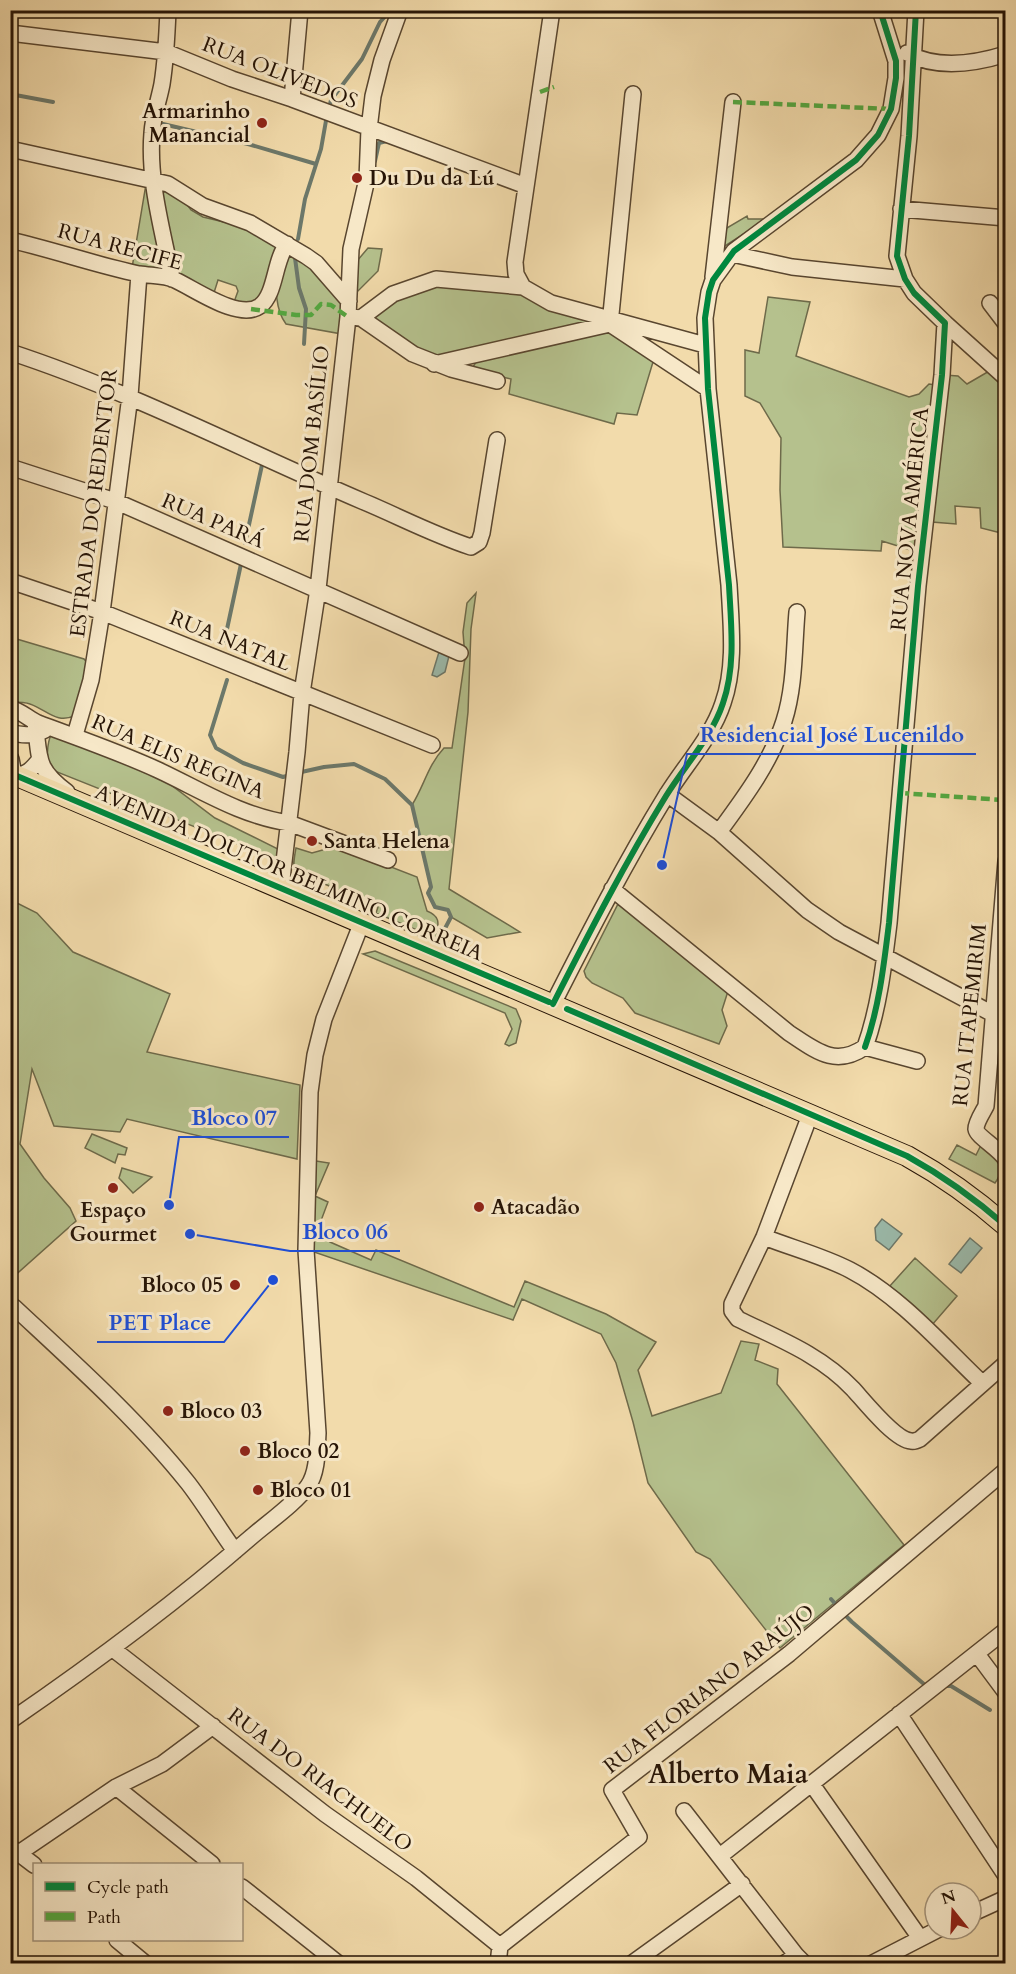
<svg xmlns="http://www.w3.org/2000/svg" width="1016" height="1974" viewBox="0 0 1016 1974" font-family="Cardo,serif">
<rect width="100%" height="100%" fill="#f2dbab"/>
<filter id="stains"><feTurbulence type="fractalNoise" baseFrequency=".00333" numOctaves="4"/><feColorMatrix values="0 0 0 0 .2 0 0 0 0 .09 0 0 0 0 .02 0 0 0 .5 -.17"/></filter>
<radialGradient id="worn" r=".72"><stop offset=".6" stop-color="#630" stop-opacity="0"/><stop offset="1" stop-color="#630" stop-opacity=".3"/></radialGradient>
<path fill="#b5c18d" stroke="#6e6a4a" stroke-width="1.5" d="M146 184 163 269 160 271 132 268Z
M156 184 183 199 191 210 203 217 249 228 280 242 271 279 255 304 234 302 238 291 236 286 218 280 213 296 175 276Z
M747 216 748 219H763L764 221 714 253 715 235Z
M368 248 382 249 378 271 356 293 357 261Z
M293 250 344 299 342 334 286 324C276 311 274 287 279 271 281 264 288 256 293 250Z
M462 286 528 296 597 320 433 357 366 319 399 298 429 287Z
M768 297 810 302 796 356 909 397 919 394 929 384 936 385 917 552 882 541 881 551 783 547 780 490 781 438 760 403 745 396V350L759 353Z
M612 329 653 362 637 415 617 413 614 424 509 394 511 379 485 373 473 367 479 357Z
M991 370 1005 383V414L999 419 1005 430V534L981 528 980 508 955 506 956 524 932 522 945 375 958 376 967 384Z
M476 593 471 629 468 712 449 889 520 932 487 938 451 917 448 910 435 907 428 893 431 887 412 805C424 786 428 765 444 748H452L465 658 463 632 467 603Z
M10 637 84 659 89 665 76 715C57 725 47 710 30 704 25 702 17 702 11 702Z
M52 732H61L167 782 215 818 282 851 278 860 52 770C45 761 47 743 52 732Z
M337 846 417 877 427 911C442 917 438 925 436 938L376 913 378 907 313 879 311 882C291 874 292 869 296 848L312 853Z
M11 900 37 913 73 952 170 994 147 1052 300 1085 297 1159 127 1119 120 1132 54 1126 32 1069 20 1144 44 1178 70 1208 76 1221 11 1279Z
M618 904 729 988 722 1010 727 1026 719 1044 635 1013 623 998 592 983 586 977 584 971Z
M375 951 516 1009 521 1021 516 1043 509 1046 505 1044 512 1029 505 1013 363 954Z
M92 1134 127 1148 125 1155 118 1154 115 1163 85 1148Z
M982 1143C994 1156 1008 1166 995 1183L949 1159 957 1145 976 1155Z
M316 1161 329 1163 315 1196 328 1202 319 1226 334 1232 330 1242 371 1260 376 1250 514 1307 525 1281 606 1314 656 1342 638 1370 652 1416 721 1393 741 1341 759 1344 755 1360 778 1369 777 1384 904 1545 780 1648 710 1559 696 1552 648 1483 633 1422 616 1363 601 1334 522 1299 513 1320 314 1252 311 1232Z
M122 1168 152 1177 133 1193 119 1178Z
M915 1258 957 1296 932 1325 889 1287Z"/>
<path fill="#9bbbac" stroke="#6c786a" stroke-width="1.5" d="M439 652 449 656 445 672 437 677 432 675Z
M882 1219 902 1234 889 1250 876 1240 875 1228Z
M970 1238 982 1248 961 1273 949 1264Z"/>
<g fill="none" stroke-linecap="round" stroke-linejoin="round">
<path stroke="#6c786a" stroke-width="4" d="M10 94 53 102
M329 108 331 100 362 59 380 22 391 10
M163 124 248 144 316 164
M375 161 379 143 387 141
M298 239 305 199 321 149 327 115
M295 258 299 288 306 309 304 344
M245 543 262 465
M224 643 241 564
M227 680 210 735 216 748 243 763 283 777 290 775
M297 773 324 767 354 764 385 779 412 805 431 887 428 893 435 907 448 910 451 917 441 936
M831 1599 838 1607
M843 1613 852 1622 925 1685H928
M944 1686H951L990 1710"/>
<g stroke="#59462f" stroke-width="18">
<path id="minor" d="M168 10C167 35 166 59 162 84 159 100 153 116 152 133 148 182 163 231 172 279
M10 33 166 52 232 79 292 99 526 186
M907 53C936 69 974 64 1006 54
M292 99 300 10
M10 149 168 184 203 206 250 223 306 256 316 263 349 301
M901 209 1006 218
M10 240C54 250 96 265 139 274 151 276 165 275 175 280 195 289 239 321 260 306 276 294 274 261 287 244
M732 254 792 267 905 279
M713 277 733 102
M523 287 516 274 515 262 552 10
M990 303 1006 324
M351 317 361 318 413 354 451 369 497 381
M361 318 393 294 436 279 523 287 551 303 705 345
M945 323 1006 378
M610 324 633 94
M10 352C132 392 245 451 362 501 398 516 434 535 471 547L479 542 482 533 497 440
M434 364 610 324 708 389
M10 467 115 501 460 653
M10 581 102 612 432 745
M10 708C21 711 29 719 38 723 78 738 119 752 158 770 201 790 241 816 289 823L388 860
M35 722C40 758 35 768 67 792
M10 732C23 736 33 736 45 730
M75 735 91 680 102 612 130 396 139 274
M11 759 14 775C27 775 32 769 40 759
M667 794 719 832 807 910 839 932 1006 1021
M719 832C744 798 771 762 784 721 795 687 794 647 797 612
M1006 861 986 1106C983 1112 976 1122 976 1129 977 1137 1000 1149 1006 1160
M281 887 297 752 302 693 318 589 348 317 351 249 367 179 369 129 373 96 382 60 400 10
M612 889 789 1033C815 1050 835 1068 865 1047L917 1061
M553 1004C589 933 625 863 666 796 685 765 712 737 723 703 736 666 731 624 729 585L708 389 705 318 709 292 713 280 734 251 856 160 878 135 891 109 896 78V61L880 10
M865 1047C879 1008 884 964 889 923L918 586 942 375 945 323 914 293 905 279 897 256 909 136 916 10
M810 1115 764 1237 732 1304V1311L738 1319C779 1339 821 1355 853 1389 864 1401 895 1440 911 1441 913 1442 918 1440 920 1439L1006 1363
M764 1237C792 1248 823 1256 850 1270 900 1296 942 1345 982 1383
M14 1307C74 1363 137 1419 188 1483 205 1505 219 1529 235 1551
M113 1649 325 1814 416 1878 500 1946
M977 1654 1006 1693
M899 1714 1006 1876
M10 1721C93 1664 174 1604 250 1538 266 1524 297 1502 308 1486 318 1472 317 1449 318 1433L306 1250 310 1092 315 1055 324 1019 362 922
M811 1783 920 1938
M116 1787 212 1864
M684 1811 796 1955 805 1964
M13 1849 34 1865
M19 1853 116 1787 162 1764 213 1726
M720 1856 1006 1630
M242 1887 339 1964
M971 1914 1006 1898
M117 1940 146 1964
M500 1946 639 1837 612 1790 789 1654 1006 1470
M498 1964 500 1946
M631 1964 742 1884
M784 1964 796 1955
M871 1964 939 1929"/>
</g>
<g stroke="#261406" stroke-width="22">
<path id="major" d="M10 773 907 1156C945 1177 973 1197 1006 1226"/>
</g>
<use href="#minor" stroke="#f7e8c8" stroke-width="15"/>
<use href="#major" stroke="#f2dbab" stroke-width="20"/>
<path stroke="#53a840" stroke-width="4.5" stroke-dasharray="9 4.5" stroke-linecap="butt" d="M540 92 554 87
M733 102 891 109
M251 309 296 315H311L321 304 331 305 348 317
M900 793 1003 800"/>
<g stroke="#f7e8c8" stroke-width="10">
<path id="cycleway" d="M10 773 549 1002
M553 1004C589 933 625 863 666 796 685 765 712 737 723 703 736 666 731 624 729 585L708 389 705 318 709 292 713 280 734 251 856 160 878 135 891 109 896 78V61L880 10
M567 1009 907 1156C945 1177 973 1197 1006 1226
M865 1047C879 1008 884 964 889 923L918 586 942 375 945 323 914 293 905 279 897 256 909 136 916 10"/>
</g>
<use href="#cycleway" stroke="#00873e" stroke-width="6"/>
</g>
<g fill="#8f2418" stroke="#f7e8c8" stroke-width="2">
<circle cx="262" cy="123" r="6"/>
<circle cx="357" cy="178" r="6"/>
<circle cx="312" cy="841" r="6"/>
<circle cx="113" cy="1188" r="6"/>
<circle cx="479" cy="1207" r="6"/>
<circle cx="235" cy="1285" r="6"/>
<circle cx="168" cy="1411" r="6"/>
<circle cx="245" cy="1451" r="6"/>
<circle cx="258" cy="1490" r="6"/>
</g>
<g text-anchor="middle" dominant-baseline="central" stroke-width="6" stroke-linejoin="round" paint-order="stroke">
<g font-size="21" fill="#261406" stroke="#f7e8c8">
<text transform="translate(280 73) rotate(21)">RUA OLIVEDOS</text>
<text transform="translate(120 247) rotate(15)">RUA RECIFE</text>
<text transform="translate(312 444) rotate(-84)">RUA DOM BASÍLIO</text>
<text transform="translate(94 503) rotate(-83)">ESTRADA DO REDENTOR</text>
<text transform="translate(910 519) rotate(-84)">RUA NOVA AMÉRICA</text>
<text transform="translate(213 521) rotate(23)">RUA PARÁ</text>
<text transform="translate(230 641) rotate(22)">RUA NATAL</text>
<text transform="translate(178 757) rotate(23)">RUA ELIS REGINA</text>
<text transform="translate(289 873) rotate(23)">AVENIDA DOUTOR BELMINO CORREIA</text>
<text transform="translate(970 1015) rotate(-84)">RUA ITAPEMIRIM</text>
<text transform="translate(709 1689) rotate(-38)">RUA FLORIANO ARAÚJO</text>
<text transform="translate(320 1780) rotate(37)">RUA DO RIACHUELO</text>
</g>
<g font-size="21" font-weight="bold" fill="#261406" stroke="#f7e8c8" text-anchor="start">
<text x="250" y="111" text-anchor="end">Armarinho<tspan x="250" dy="24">Manancial</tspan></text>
<text x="369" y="178">Du Du da Lú</text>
<text x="324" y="841">Santa Helena</text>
<text x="491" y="1207">Atacadão</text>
<text x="113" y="1210" text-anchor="middle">Espaço<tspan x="113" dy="24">Gourmet</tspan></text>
<text x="223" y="1285" text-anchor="end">Bloco 05</text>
<text x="180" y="1411">Bloco 03</text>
<text x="257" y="1451">Bloco 02</text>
<text x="270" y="1490">Bloco 01</text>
</g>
<g font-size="27" font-weight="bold" fill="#261406" stroke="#f7e8c8">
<text x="728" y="1774">Alberto Maia</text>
</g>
</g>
<path fill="none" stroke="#1d4ed8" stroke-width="2" d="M662 865L687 754H976M169 1205L179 1137H289M190 1234L290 1251H400M273 1280L224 1342H97"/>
<g fill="#1d4ed8" stroke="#f7e8c8" stroke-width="2">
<circle cx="662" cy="865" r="6"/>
<circle cx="169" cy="1205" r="6"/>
<circle cx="190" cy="1234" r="6"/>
<circle cx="273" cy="1280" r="6"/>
</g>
<g font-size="22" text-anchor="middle" font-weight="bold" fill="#1d4ed8" stroke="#f7e8c8" stroke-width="6" stroke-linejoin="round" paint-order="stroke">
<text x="832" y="742">Residencial José Lucenildo</text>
<text x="234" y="1125">Bloco 07</text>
<text x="345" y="1239">Bloco 06</text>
<text x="160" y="1330">PET Place</text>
</g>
<rect width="1016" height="1974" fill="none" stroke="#f2dbab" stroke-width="36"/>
<rect x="12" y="12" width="992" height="1950" fill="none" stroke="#261406" stroke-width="3"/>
<rect x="18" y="18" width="980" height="1938" fill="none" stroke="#261406" stroke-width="1.5"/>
<rect x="33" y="1863" width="210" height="78" fill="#f7e8c8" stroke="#a3937a" stroke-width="1.5"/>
<rect x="45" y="1882" width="30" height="9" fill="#00873e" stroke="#a3937a" stroke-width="1.5"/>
<text x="87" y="1893" font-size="18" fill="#261406">Cycle path</text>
<rect x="45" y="1912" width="30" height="9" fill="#53a840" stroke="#a3937a" stroke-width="1.5"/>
<text x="87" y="1923" font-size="18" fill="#261406">Path</text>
<g transform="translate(953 1911) rotate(342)"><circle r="28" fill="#f7e8c8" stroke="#a3937a" stroke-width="1.5"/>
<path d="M0-4.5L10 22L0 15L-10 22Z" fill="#8f2418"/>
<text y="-9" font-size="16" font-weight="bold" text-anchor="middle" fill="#261406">N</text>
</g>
<rect width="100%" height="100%" filter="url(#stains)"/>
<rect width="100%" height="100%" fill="url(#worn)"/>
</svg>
